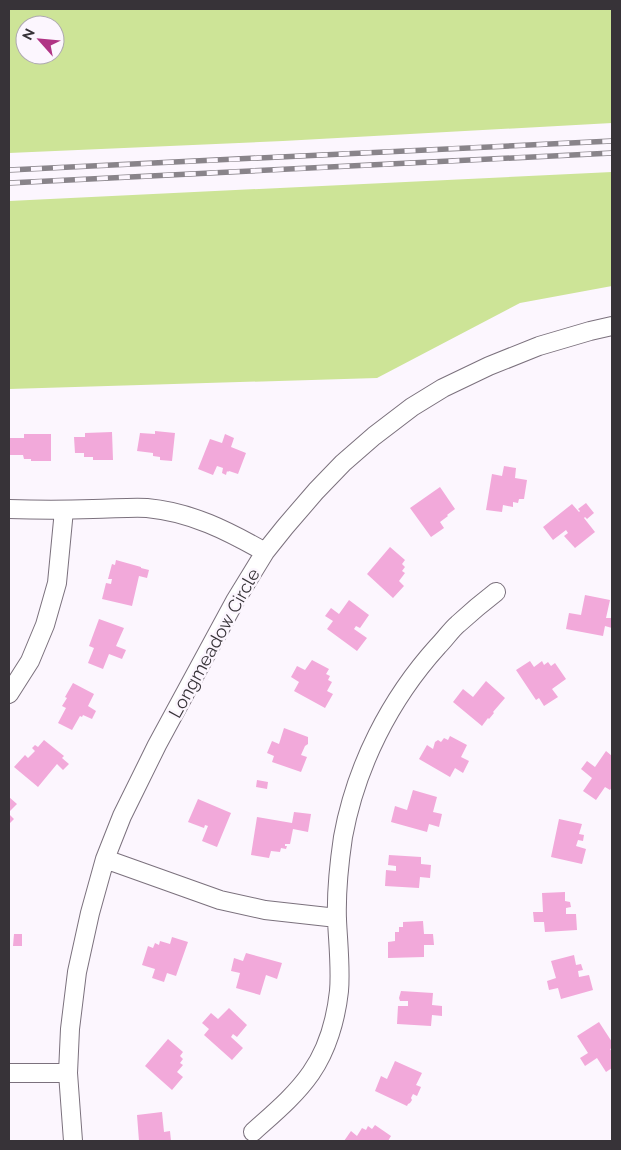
<svg xmlns="http://www.w3.org/2000/svg" width="621" height="1150" viewBox="0 0 621 1150" font-family="Raleway,sans-serif">
<rect width="100%" height="100%" fill="#fcf6fe"/>
<path fill="#cde497" fill-rule="evenodd" d="M9 9H612V123L283 141 9 153ZM25 25H55V55H25Z
M612 172V286L520 303 377 378 9 389V201Z"/>
<path fill="#f2a9da" d="M155 431 175 433 172 461 160 460V457L153 456V453L137 451 140 433 155 434Z
M112 432 113 460H93V457H84V453H75L74 437H85V433Z
M24 434H51V461H31V459H24L23 455H9V438H24Z
M225 434 234 438 231 447 246 453 238 474 229 471 228 472 227 471 226 475 222 473 223 468 217 466 213 475 198 469 210 439 222 443Z
M504 466 516 468 515 478 527 480 524 499H519L518 503 513 502V507L503 505 502 512 486 510 492 474 502 476Z
M440 487 455 509 447 515 448 516 440 522 444 528 431 537 410 508Z
M586 503 594 513 587 519 585 517 584 518 595 532 575 548 564 536 568 533 566 530 553 540 543 527 572 504 579 512 580 511 578 509Z
M390 547 405 560 402 564 405 567 402 571 405 573 399 581 404 586 393 598 367 574Z
M116 560 141 567V568L149 570 147 578 139 576 132 606 102 599 106 583 111 584 112 579H108L112 564 115 565Z
M585 595 610 600 606 618H612V628L605 626 603 636 566 629 569 613 581 615Z
M349 600 369 615 360 628 356 626 354 629 367 638 357 651 327 629 333 621 325 616 331 608 339 614Z
M99 619 124 628 116 646 126 650 122 659 109 654 103 669 88 663 94 648 89 646Z
M312 660 329 669 326 674 330 676 328 680 332 682 327 691 333 694 325 708 294 691 299 682 291 677 297 666 305 670Z
M530 661 534 667 542 661 544 665 548 662 551 666 555 663 566 679 552 689 558 697 544 706 539 698 536 700 516 670Z
M486 681 505 698 493 712 494 713 489 719 488 718 482 726 453 702 463 689 473 697Z
M73 683 94 694 88 706 96 711 92 719 83 715 82 717 80 716 72 730 58 723 66 708 62 706 67 698 65 697Z
M284 728 308 737V744L305 746 301 755 307 757 301 772 272 762 274 756 267 753 272 741 279 744Z
M450 736 467 745 461 757 469 761 463 773 455 768 450 777 419 759 427 745 433 749 435 742 438 740 441 742 444 738 448 740Z
M44 740 64 756 62 758 69 764 63 770 57 764 38 787 14 767 25 755 28 758 35 751 32 748 35 745 38 747Z
M606 751 612 756V787L610 790 605 787 596 800 583 791 592 778 581 769 587 761 595 767Z
M257 780 268 782 267 789 256 787Z
M413 790 437 797 433 812 442 814 439 827 429 824 427 832 391 822 395 806 407 810Z
M9 797 17 804 9 812Z
M198 799 231 813 217 847 202 841 208 826 205 825 204 828 188 822Z
M294 812 311 814 308 832 293 829 290 844H285V846H287L286 849 281 848 280 852 271 851 269 858 251 855 257 817 292 823Z
M9 814 14 819 9 824Z
M559 819 582 824 579 834 584 835 583 841 578 840 576 846 586 849 582 864 551 857Z
M389 855 421 857V864L431 865 430 878 420 877 419 888 385 886 386 870 396 871V866L388 865Z
M565 892V901L570 902 571 907 566 908V914H576L577 930 545 932 544 922H534L533 912H543L542 893Z
M423 921 424 934H433L434 945H424V957L388 958V942L395 941V932H399V927H403V922Z
M14 934H22V946H13Z
M172 937 188 942 176 976 167 973 164 982 152 978 155 969 142 965 148 946 153 948 155 943 159 945 160 941 170 944Z
M246 953 282 963 277 979 266 975 260 995 236 988 240 973 231 971 234 958 243 961Z
M574 955 576 965 581 964 583 970 578 971 579 977 589 975 593 990 561 999 558 988 549 990 547 981 556 978 551 961Z
M401 991 433 993 432 1005 442 1006V1016L432 1015 431 1026 397 1024 398 1006H408V1001H400L399 998Z
M229 1008 247 1025 237 1037 233 1034 231 1037 243 1048 232 1060 204 1035 209 1029 202 1023 211 1013 218 1019Z
M599 1022 612 1042V1048L610 1049 612 1052V1068L606 1072 597 1058 585 1066 580 1058 588 1053 577 1036Z
M168 1039 183 1052 180 1056 183 1059 180 1063 183 1065 177 1072 183 1077 172 1090 145 1066Z
M395 1061 422 1073 416 1085 421 1087 417 1096 413 1094 411 1098 412 1100 410 1103 408 1104 407 1106 375 1091 381 1076 387 1079Z
M162 1112 164 1132 170 1131 171 1141H139L137 1115Z
M375 1125 391 1136 388 1141H344L351 1131 357 1136 362 1128 366 1130 368 1126 372 1129Z"/>
<g fill="none" stroke-linecap="round" stroke-linejoin="round">
<g stroke="#7b717d" stroke-width="20">
<path id="street" d="M9 509C37 510 65 510 93 509 111 509 130 507 147 508 191 512 228 531 265 552
M9 694 30 661 45 625 57 583 64 510
M105 859 220 900 265 910 337 918
M9 1073H68
M253 1132C273 1114 295 1096 311 1073 327 1050 336 1019 339 991 341 969 338 942 337 920 336 892 339 864 343 837 356 766 390 699 438 646 445 639 451 630 458 624 470 613 483 602 496 592
M73 1141 68 1073 70 1029 77 972 90 913 105 859 122 816 157 745 235 601 265 552 285 527 316 491 343 463 374 436 412 407 443 388 489 366 539 346 590 331 612 326"/>
</g>
<use href="#street" stroke="#fff" stroke-width="18"/>
<g stroke="#89848a" stroke-width="5.5">
<path id="rail" d="M9 170 612 141
M9 183 612 153"/>
</g>
<use href="#rail" stroke="#fcf6fe" stroke-width="4" stroke-dasharray="11" stroke-linecap="butt"/>
</g>
<g text-anchor="middle" dominant-baseline="central" stroke-width="5" stroke-linejoin="round" paint-order="stroke">
<g font-size="18" fill="#373338" stroke="#fcf6fe">
<text transform="translate(214 643) rotate(-61)">Longmeadow Circle</text>
</g>
</g>
<rect width="621" height="1150" fill="none" stroke="#373338" stroke-width="20"/>
<g transform="translate(40 40) rotate(297)"><circle r="24" fill="#fcf6fe" stroke="#ada8af"/>
<path d="M0-4L9 19L0 12L-9 19Z" fill="#b03485"/>
<text y="-8" font-size="14" font-weight="bold" text-anchor="middle" fill="#373338">N</text>
</g>
</svg>
